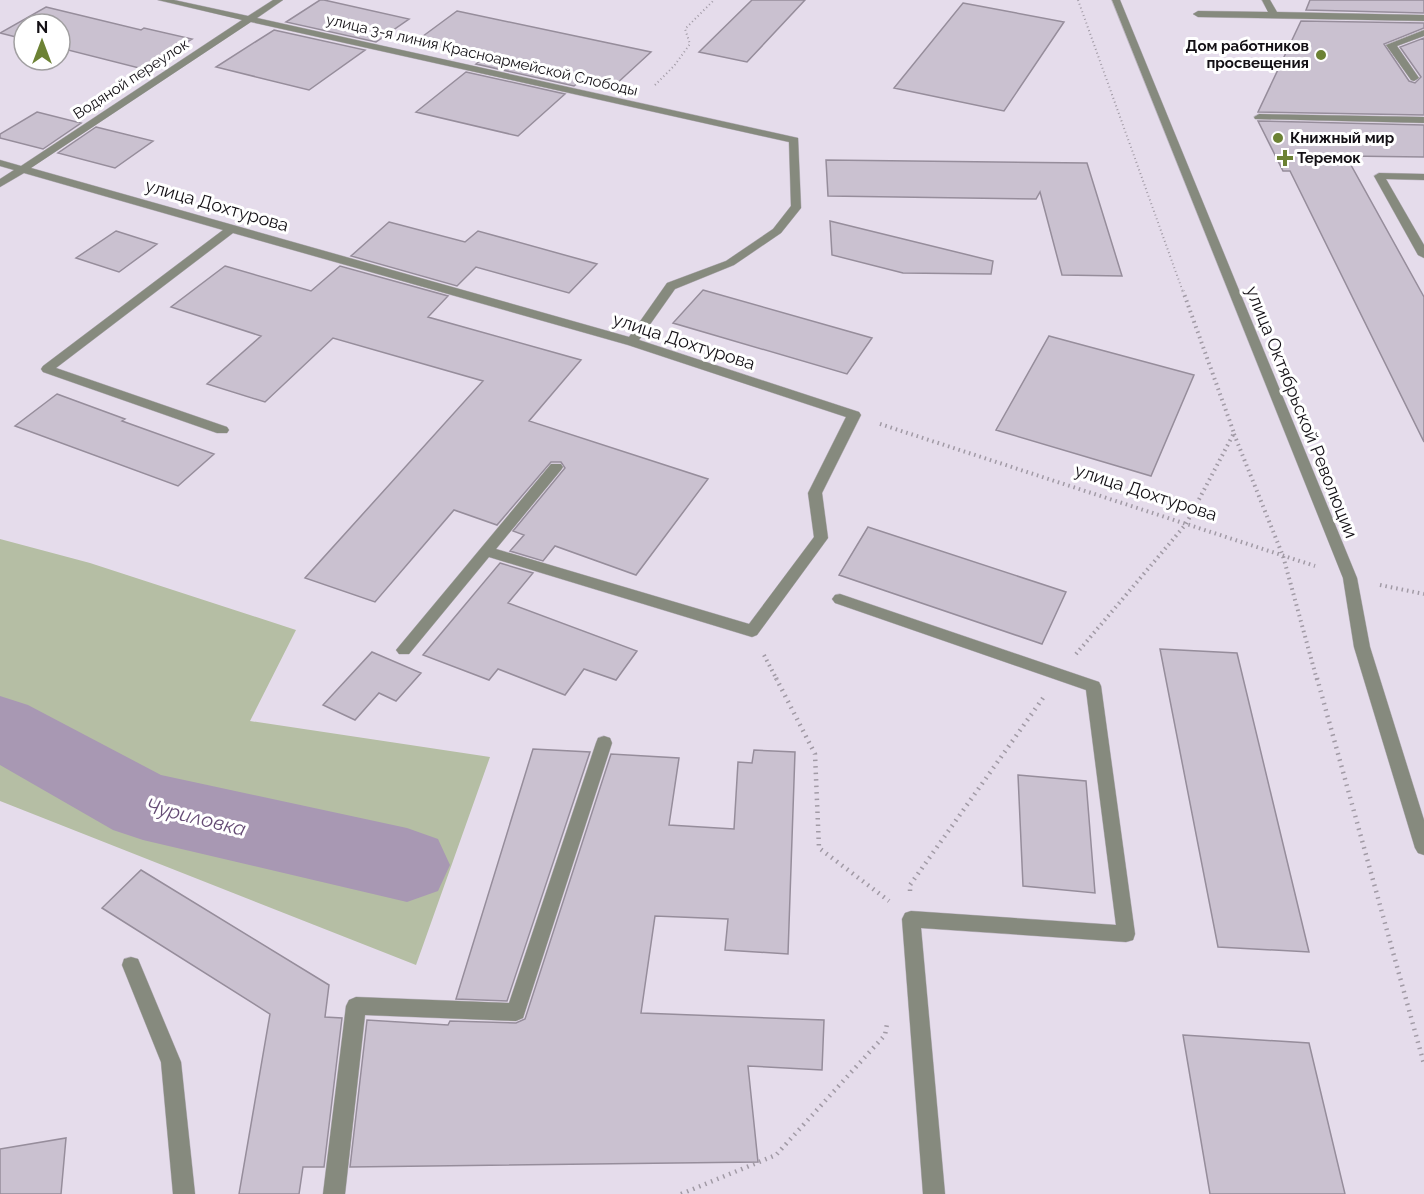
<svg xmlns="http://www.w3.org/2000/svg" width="1424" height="1194" viewBox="0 0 1424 1194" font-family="Raleway,sans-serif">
<rect width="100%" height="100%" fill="#e5dceb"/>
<path fill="#b5bea4" d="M0 539 90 563 296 630 250 721 490 757 416 965 0 801Z"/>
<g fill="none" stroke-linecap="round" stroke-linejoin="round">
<path fill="#a898b3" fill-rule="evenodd" d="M0 696 28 705 161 775 407 828 438 839 450 865 438 891 407 902 143 840 113 830 0 765Z"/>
</g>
<path fill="#cac1d0" stroke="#968d9b" stroke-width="1.5" d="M320 0H324L409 19 376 42 286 22Z
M752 0H805L747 62 699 52Z
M1310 0H1424V13L1306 10Z
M963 3 1064 22 1004 111 894 88Z
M46 7 141 30 144 28 192 39 143 69 60 48V24H24V39L0 33Z
M457 11 651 52 614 86 583 79 574 86 476 64 485 57 415 42Z
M1301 21 1424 23V28L1384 44 1409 81 1415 83 1421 77 1400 47 1424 38V115L1258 112Z
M274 30 365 50 309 90 216 67Z
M466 72 565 94 518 136 416 112Z
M37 112 81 123 43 149 0 138V134Z
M1258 121 1424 125V157L1346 156 1424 297V442L1290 171H1283Z
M96 127 153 141 115 168 58 153Z
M826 160 1087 163 1122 276 1062 275 1040 192 1036 199 828 196Z
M830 221 993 261 991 274 903 273 832 255Z
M389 222 465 242 478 231 597 264 569 293 476 267 457 286 351 256Z
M116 231 157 244 119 272 76 258Z
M225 266 311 291 340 266 448 296 428 317 581 360 529 421 708 479 636 575 555 546 543 561 510 551 524 535 513 531 565 468 561 462H551L497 525 454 510 375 602 305 578 483 381 333 338 265 402 207 384 261 336 171 307Z
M703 290 872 338 847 374 673 323Z
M1049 336 1194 375 1151 476 996 430Z
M57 394 125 419 122 421 214 454 178 486 15 426Z
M868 527 1066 592 1042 644 839 575Z
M500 563 533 573 508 603 637 651 616 680 584 669 565 695 498 669 489 680 423 655Z
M1160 649 1237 653 1309 952 1218 947Z
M372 652 421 673 396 701 379 693 355 720 323 705Z
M533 749 590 752 507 1001 456 999Z
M754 750 795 752 788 954 725 950 728 919 655 916 641 1013 824 1020 822 1070 748 1066 758 1162 350 1167 367 1020 448 1025 450 1021 516 1023 525 1019 611 754 679 758 669 825 734 829 738 762 752 763Z
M1018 775 1086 781 1095 893 1023 886Z
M141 870 329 985 325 1017 342 1018 324 1167H303L299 1194H239L270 1014 102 908Z
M1183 1035 1309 1043 1345 1194H1210Z
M66 1138 61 1194H0V1149Z"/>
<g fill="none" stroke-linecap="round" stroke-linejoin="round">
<g stroke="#bfb7c4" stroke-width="1">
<path id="minor" d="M158 0H174L248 16 273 0H283L257 18 798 138 801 208 781 233 734 265 675 289 639 340 859 412 861 415 822 493 828 538 757 635 752 637 489 557 409 654H399L396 650 551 464H561L563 467 561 470 496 549 749 624 814 537 808 493 846 417 628 345 233 233 56 368 227 427 229 430 227 433H217L43 372 41 369 43 366 223 230 24 173 0 187V179L14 170 0 166V160L21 166 242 20ZM251 22 789 142 791 206 773 229 726 261 667 283 629 337 31 168Z
M1112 0H1120L1357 578 1370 647 1424 820V855L1418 853 1415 848 1354 647 1343 578Z
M1262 0H1270L1277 12 1424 15V21L1198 17 1193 14 1198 11 1268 12Z
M1424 30V36L1397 46 1419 78 1414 81 1411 80 1386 45Z
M1259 114 1424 117V123L1255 119 1254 117Z
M1379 173 1424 174V180L1386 179 1424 245V258L1418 255 1374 176Z
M840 594 1099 682 1101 686 1135 934 1133 940 1126 942 921 928 945 1194H923L902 919 905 913 911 911 1116 925 1086 690 835 603 832 599 835 595Z
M604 736 610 738 612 743 523 1018 516 1021 365 1015 345 1194H323L346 1006 349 1000 356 997 509 1003 596 743 598 738Z
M131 957 138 959 181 1062 195 1194H173L161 1062 122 965 124 959Z"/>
</g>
<path stroke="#a19aa5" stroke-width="2" stroke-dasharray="1 3" stroke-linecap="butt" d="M1078 0 1183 292
M655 85 674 66 690 44 685 29 714 0"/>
<path stroke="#a19aa5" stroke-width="4" stroke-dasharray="1.5 4" stroke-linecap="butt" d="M880 424 1315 566
M1234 434 1283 556 1317 680
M1380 585 1424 594
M1076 654 1186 524 1234 433 1183 291
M764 655 777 680"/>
<path stroke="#a19aa5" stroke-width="4.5" stroke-dasharray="1.5 5" stroke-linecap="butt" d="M776 678 815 754 819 848 889 901
M1317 678 1424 1064
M910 891V885L1043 698
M681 1194 776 1155 885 1035 887 1024"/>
<use href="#minor" fill="#868a7e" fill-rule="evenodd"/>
</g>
<g fill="#6c8234" stroke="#fff" stroke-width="2">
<circle cx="1321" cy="55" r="6"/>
<circle cx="1278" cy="138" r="6"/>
<path d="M1282 149h6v6h6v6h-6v6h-6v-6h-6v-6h6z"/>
</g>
<g text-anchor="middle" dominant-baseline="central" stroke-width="6" stroke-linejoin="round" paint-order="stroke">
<g font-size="15" font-weight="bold" fill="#131015" stroke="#fff" text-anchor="start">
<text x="1309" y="46" text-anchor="end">Дом работников<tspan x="1309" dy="17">просвещения</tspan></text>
<text x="1290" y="138">Книжный мир</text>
<text x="1297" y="158">Теремок</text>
</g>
<g font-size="15" fill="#131015" stroke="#fff">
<text transform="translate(482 55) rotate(13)">улица 3-я линия Красноармейской Слободы</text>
<text transform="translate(131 79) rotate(-33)">Водяной переулок</text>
</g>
<g font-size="18" fill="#131015" stroke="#fff">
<text transform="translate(217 205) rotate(16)">улица Дохтурова</text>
<text transform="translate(684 341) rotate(18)">улица Дохтурова</text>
<text transform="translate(1302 412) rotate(68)">улица Октябрьской Революции</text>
<text transform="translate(1146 492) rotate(18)">улица Дохтурова</text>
</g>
<g font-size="20" font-style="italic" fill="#654b75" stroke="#fff">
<text transform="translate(196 817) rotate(14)">Чуриловка</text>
</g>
</g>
<g transform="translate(42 42)"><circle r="28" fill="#ffffff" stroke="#a19fa1" stroke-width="1.5"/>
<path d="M0-4.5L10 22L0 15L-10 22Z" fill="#6c8234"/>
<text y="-9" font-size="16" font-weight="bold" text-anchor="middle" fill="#131015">N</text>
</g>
</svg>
